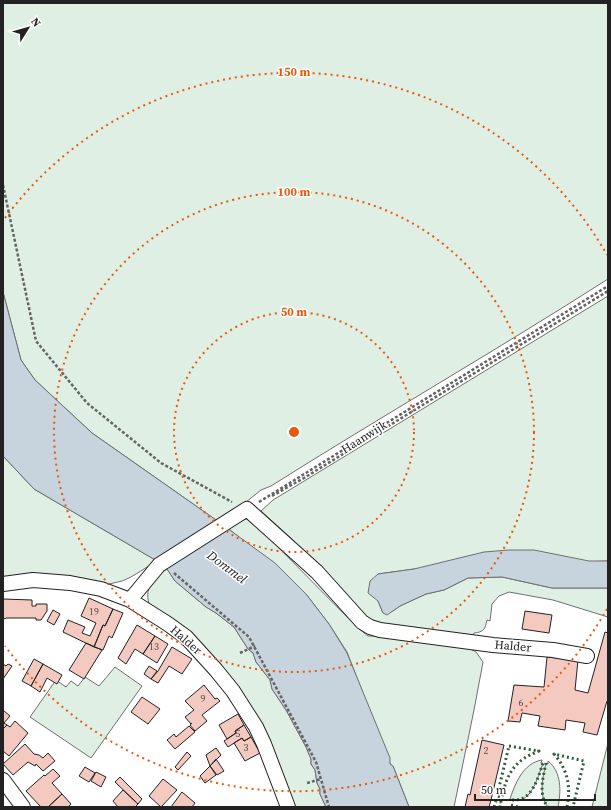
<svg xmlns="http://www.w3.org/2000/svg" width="611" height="810" viewBox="0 0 611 810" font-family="'Source Serif 4',serif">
<rect width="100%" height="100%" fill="#fff"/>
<path fill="#e0efe3" stroke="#6f6f6f" d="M3 3H608V279C497 350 382 416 271 486L261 490 246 502 216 520 92 433 35 380 21 360 3 292Z
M608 296V561L414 569 378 574V601L383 613 393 611 400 606 426 594 444 590 468 578 502 577 552 588H608V617L553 600 509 592 499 596 492 604 490 621 487 620C485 629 484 632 474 633L472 638 374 624 292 539 261 511 273 500Z
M3 456 34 489 157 561 131 577 122 581 105 585 3 579Z
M247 519 273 542 358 628 368 636H379L467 647 476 652 483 662 474 710 454 807H409L393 766 390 764 347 652 329 624 306 594 229 529 243 520Z
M167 569 175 581 206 607 216 613 234 627 248 649 253 653 256 662 270 680 272 689 286 710 306 747 311 759V764L315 770 317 783 320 789V794L326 807H293L263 730 150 606C143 590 153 577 167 569Z
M115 667 142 686 91 758 30 717 56 680 66 687 71 681 78 686 85 677 99 686Z
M608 743V807H592Z
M542 760 541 763H543C538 777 530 808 510 799 515 784 523 763 542 760Z
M548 761C562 772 561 792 558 807H548C538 795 543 777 546 763L548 764Z"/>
<path fill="#c7d3dd" stroke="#6f6f6f" d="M3 292 21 360 35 380 92 433 216 520 275 563 306 594 329 624 347 653 390 758V764L393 766 409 807H326L320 794V789L317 783 315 770 311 764V759L306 747 286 710 272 689 270 680 256 662 253 653 248 649 234 627 216 613 206 607 175 581 167 569 157 561 34 489 3 456Z
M509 550H534L589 561H608V588H552L502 577 468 578 444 590 426 594 400 606 387 615 383 613 378 601 368 593 370 581 378 574 414 569 484 552Z"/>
<path fill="#f3c9c0" stroke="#222" d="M89 598 113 609 105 626 103 625 94 647 63 632 68 620 85 627 82 633 90 636 96 623 81 616Z
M3 599 32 600V606H36V604H47V611L41 620H36V618H6L5 619 3 618Z
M113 609 123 613 112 638 109 636 103 650 94 647 103 625 105 626Z
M53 610 60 614 54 625 47 621Z
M525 611 552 615 549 633 522 629Z
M137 625 155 636 143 654 135 649 126 664 118 658Z
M605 632 608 633V701H607L597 735 583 732 585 723 566 720 565 730 538 726 540 716 522 713 520 722 508 721 514 685 544 687 547 657 578 660 575 690 588 693Z
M155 636 168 644 157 663 143 654Z
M86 643 102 650 84 679 69 670Z
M172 647 192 659 182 674 169 666 158 683 151 679 158 671Z
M34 659 43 664 31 686 22 681Z
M3 664 6 666 8 664 12 666 3 679Z
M43 664 62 675 57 684 47 678 40 692 31 686Z
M149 666 157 671 151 679 144 674Z
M204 685 215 699 217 698 220 701 202 715 207 721 195 731 190 725 192 723 191 724 185 717 194 710 185 701Z
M142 697 160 709 148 724 131 712Z
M3 710 10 716 4 723 7 725 3 729Z
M238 714 244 725 235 731 236 733 227 739 219 725Z
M15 721 28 733 9 756 3 751V729L7 725 10 727Z
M244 725 251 737 244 741 242 738 228 747 224 741 236 733 235 731Z
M189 726 195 732 175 749 167 740 174 734 176 737Z
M251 737 260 753 245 761 234 743 242 738 244 741Z
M482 740 504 745 491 800 489 807H465L468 794 470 795Z
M25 744 34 754 39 755 43 758 48 753 55 761 43 771 36 764 35 766 28 762 13 775 3 764Z
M216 748 221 755 210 766 206 755Z
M187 752 191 756 178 770 175 767Z
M216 759 224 771 217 775 210 766Z
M210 766 216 775 205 783 200 776Z
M85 767 95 773 89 782 79 776Z
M53 769 60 776 52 783 62 794 48 807H41L26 791 44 775 45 776Z
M96 772 106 777 101 787 91 781Z
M120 777 142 799 138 804 115 782Z
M163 779 177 790 161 807 149 796Z
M123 790 138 804 135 807H118L113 801Z
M182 792 195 803 192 807H171Z
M62 794 71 804 68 807H48Z"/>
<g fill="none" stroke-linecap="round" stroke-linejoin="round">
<g stroke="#222" stroke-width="16">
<path id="street" d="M3 584 33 580 70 583 101 589 130 600 168 624 186 637 216 670 233 691 256 727 264 744 288 807
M130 600 159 565 247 509 317 572 362 622 370 627 380 630 493 645 553 650 587 656
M3 780 23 807"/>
</g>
<path stroke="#646464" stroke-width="2.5" stroke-dasharray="3 2" stroke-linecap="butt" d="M3 185 36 341 87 403 161 463 232 502
M272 496 304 478 608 291
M259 502 608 286
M174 573 249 637 316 762 329 807
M240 653 255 646
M307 783 321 779"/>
<use href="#street" stroke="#fff" stroke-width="14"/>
<path stroke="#2f5e38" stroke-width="3" stroke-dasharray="2 3" stroke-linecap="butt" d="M509 746 539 751C515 760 507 773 502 797L497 796Z
M546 763C543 777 538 795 548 807
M512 800C532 802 538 778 543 763
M511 805 518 807
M494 807 496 801 501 802 500 807
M567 807C571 787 568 770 554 754L584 761 573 807"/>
</g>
<g fill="none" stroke="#e8590c" stroke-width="2" stroke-dasharray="2 4">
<circle cx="294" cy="432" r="120"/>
<circle cx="294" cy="432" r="240"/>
<path d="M607 609A360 360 0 0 1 5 646M5 218A360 360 0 0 1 607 255"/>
</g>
<g text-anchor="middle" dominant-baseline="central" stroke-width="3" stroke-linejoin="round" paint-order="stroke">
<g font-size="10" fill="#564c4a">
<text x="94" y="611">19</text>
<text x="154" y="646">13</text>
<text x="203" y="698">9</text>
<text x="521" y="702">6</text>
<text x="238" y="733">5</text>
<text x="246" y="747">3</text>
<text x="486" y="750">2</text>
</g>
<g font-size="12" fill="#222" stroke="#fff">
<text transform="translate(364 437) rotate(-32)">Haanwijk</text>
<text transform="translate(186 640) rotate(41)">Halder</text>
<text transform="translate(513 646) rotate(5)">Halder</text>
</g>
<g font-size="13" font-style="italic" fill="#222" stroke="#fff">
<text transform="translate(227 567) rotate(37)">Dommel</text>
</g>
</g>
<circle cx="294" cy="432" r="6" fill="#e8590c" stroke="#fff" stroke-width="2"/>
<g font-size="12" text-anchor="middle" font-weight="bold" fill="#e8590c" stroke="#fff" stroke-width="3" stroke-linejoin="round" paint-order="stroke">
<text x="294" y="76">150 m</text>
<text x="294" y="196">100 m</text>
<text x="294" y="316">50 m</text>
</g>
<rect width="611" height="810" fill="none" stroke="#222222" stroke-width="8"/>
<g transform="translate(28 28) rotate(53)" stroke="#ffffff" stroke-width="3" paint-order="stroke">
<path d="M0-3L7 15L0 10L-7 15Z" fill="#222222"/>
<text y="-6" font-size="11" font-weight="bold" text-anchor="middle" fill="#222222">N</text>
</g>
<path d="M475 794v6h120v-6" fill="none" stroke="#222222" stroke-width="2"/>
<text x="481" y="794" font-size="12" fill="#222222" stroke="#ffffff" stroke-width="3" paint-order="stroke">50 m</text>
</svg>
